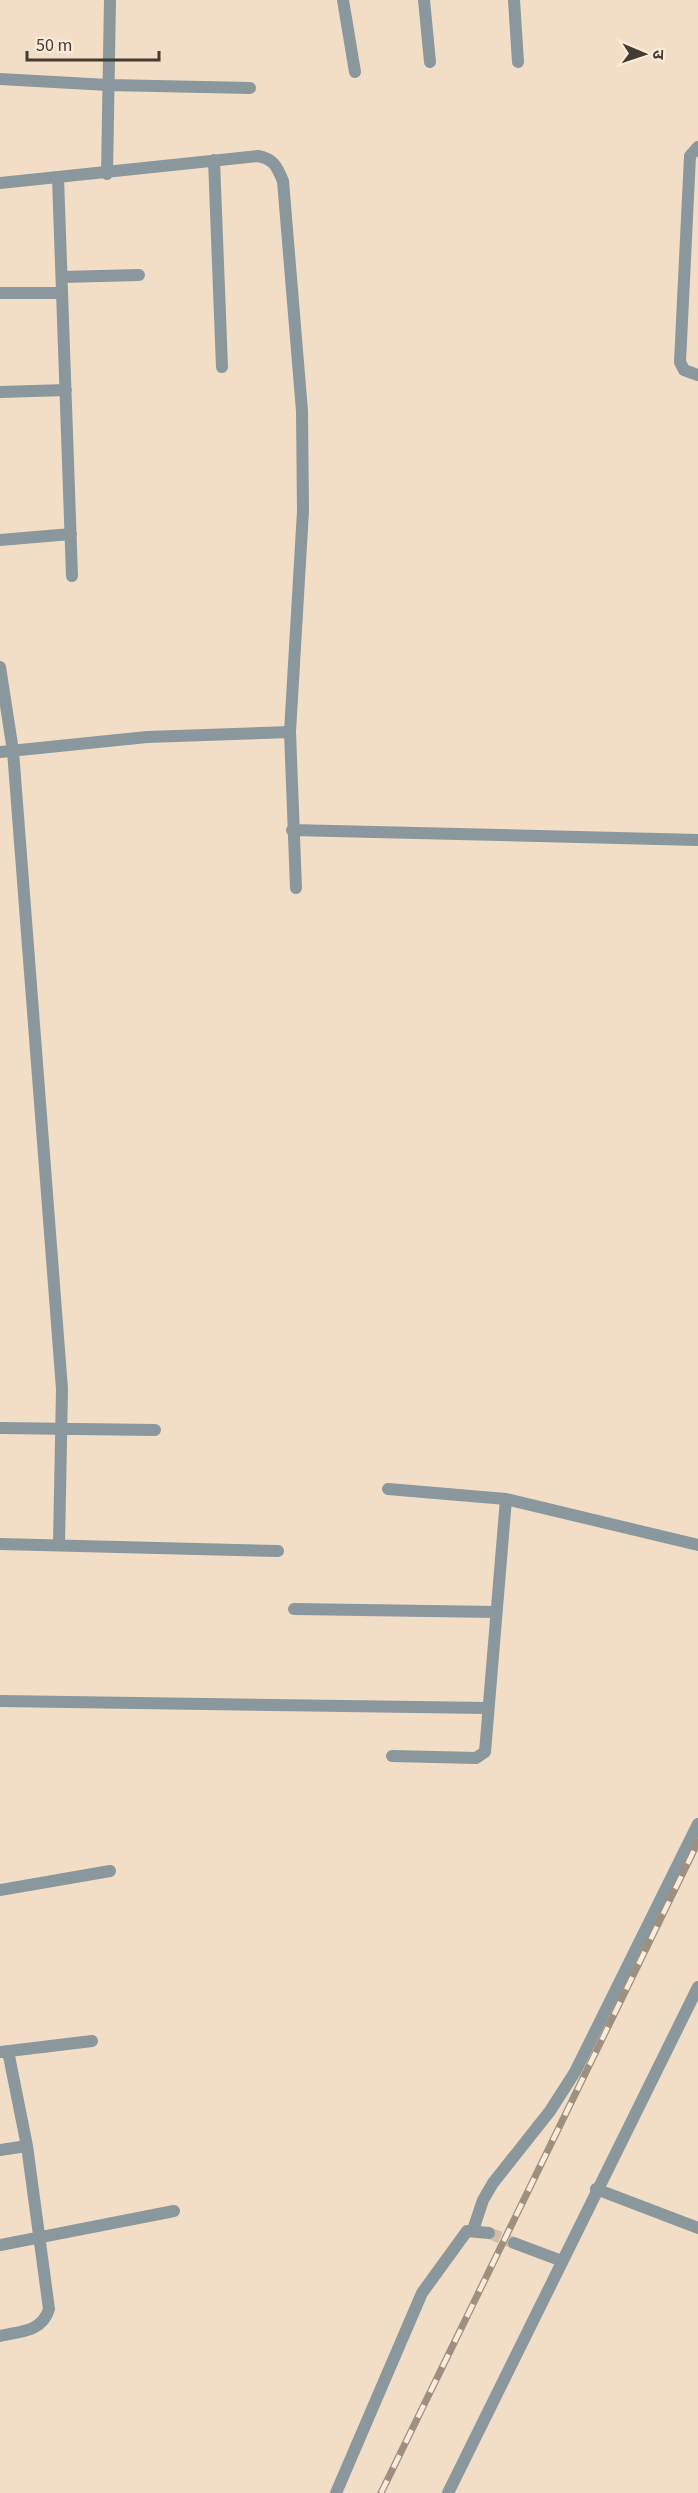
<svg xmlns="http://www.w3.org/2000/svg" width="698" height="2493" viewBox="0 0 698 2493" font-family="'Source Sans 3','Noto Sans Devanagari',sans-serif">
<rect width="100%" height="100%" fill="#f2ddc7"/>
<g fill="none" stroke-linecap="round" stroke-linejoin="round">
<path stroke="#cfbda9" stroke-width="12" stroke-dasharray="12 6" stroke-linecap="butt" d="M489 2233 514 2243"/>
<path stroke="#8a979c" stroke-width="12" d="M343 0 355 72
M424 0 430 62
M514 0 518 62
M0 79 108 85 250 88
M698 147 690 156 680 362 684 370 698 375
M214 160 222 367
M107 174 110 0
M58 178 72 576
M0 183 258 156C274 159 277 167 283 181L302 411 303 511 290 732 296 888
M62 277 139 275
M0 293H62
M0 392 66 390
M0 540 71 534
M0 667 13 751 62 1389 59 1544
M0 752 147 737 290 732
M292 830 698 840
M0 1428 155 1430
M388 1489 506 1499 698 1545
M0 1544 278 1551
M294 1609 496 1612
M0 1701 487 1708
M392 1756 476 1758 485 1752 506 1499
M0 1890 110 1871
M1 2052 92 2041
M0 2150 27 2146
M596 2189 698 2228
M473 2230 483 2200 493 2183 550 2111 575 2072 698 1824
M514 2243 562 2261
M0 2245 174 2211
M0 2336C21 2331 42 2332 49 2309L27 2146 8 2051
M336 2493 422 2293 467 2231 489 2233
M448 2493 698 1987"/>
<g stroke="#9f8f80" stroke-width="7">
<path id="rail" d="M381 2493 698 1842"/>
</g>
<use href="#rail" stroke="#fcebd9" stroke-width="4.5" stroke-dasharray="14" stroke-linecap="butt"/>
</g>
<g transform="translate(644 54) rotate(92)" stroke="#fcebd9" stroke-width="4.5" paint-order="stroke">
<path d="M0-4.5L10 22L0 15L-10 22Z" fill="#443b32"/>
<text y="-9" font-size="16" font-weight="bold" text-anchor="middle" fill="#443b32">उ</text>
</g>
<path d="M27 51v9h132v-9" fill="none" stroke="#443b32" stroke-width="3"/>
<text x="36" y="51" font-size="18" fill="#443b32" stroke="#fcebd9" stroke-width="4.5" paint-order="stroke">50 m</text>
</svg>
